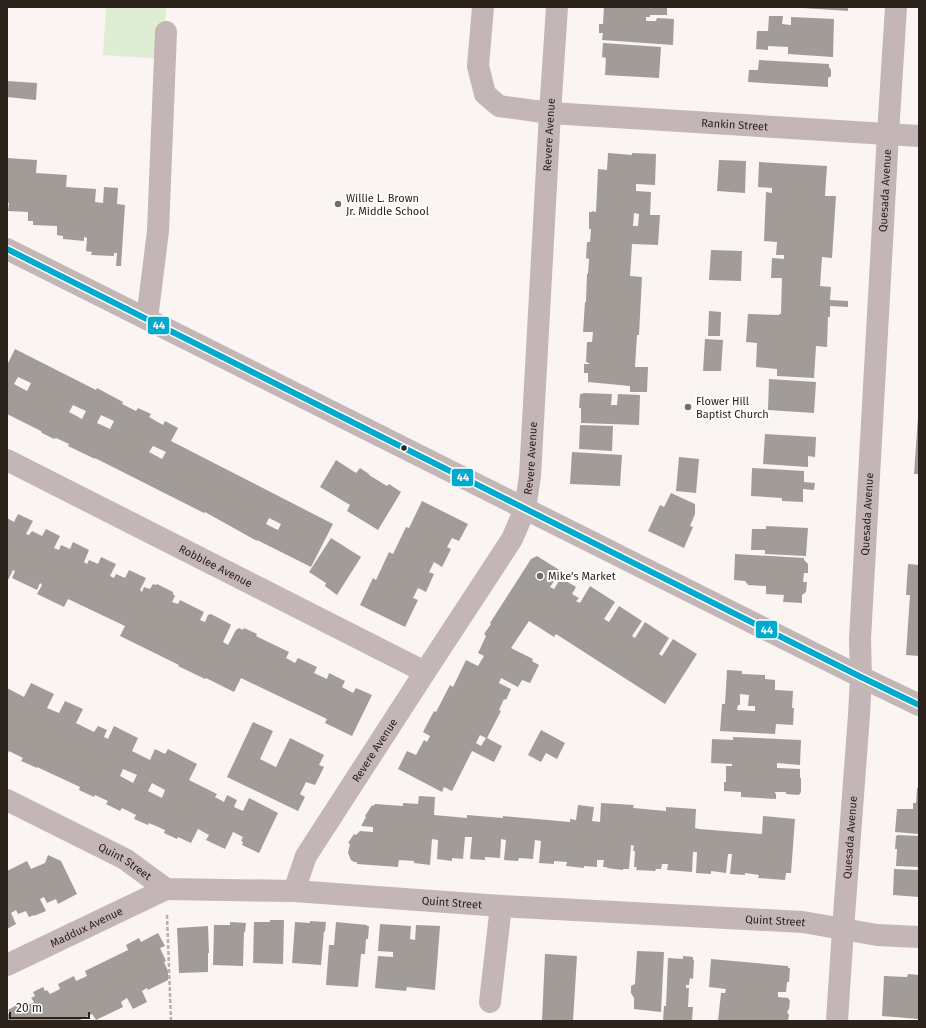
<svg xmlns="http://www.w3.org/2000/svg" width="926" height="1028" viewBox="0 0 926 1028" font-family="'Fira Sans',sans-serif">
<rect width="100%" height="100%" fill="#faf5f2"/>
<path fill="#dfedd5" d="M106 7H166L163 59 103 55Z"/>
<path fill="#a29c98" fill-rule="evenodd" d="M604 7H667V15H650V17H646V21H656L657 18 674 19 673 45 602 40 603 33H599V24H603Z
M803 7H848V11L803 8Z
M769 16H783L782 24 791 25V17L834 19 833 57 788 54V47L768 46V50L756 49 757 31H768Z
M603 43 661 47 659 78 605 75 606 58 602 57Z
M759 60 829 64V67L831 70V76L828 78V87L748 82 749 70H758Z
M7 81 37 83 36 100 7 97Z
M608 153 632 155V153L656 154 655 185 636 184V191L651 192 650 215H660L658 245 632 244 630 276 642 277 639 335H637L635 367H648L647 392H630V386L588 382V373H584V364H589V363L586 362 587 342H592L593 332H583L585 302H586L587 274H588L589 259 586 258 587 242H590L591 229H589V212H592V211L596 212 598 169 607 170ZM634 213 639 214 638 226H633Z
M7 158 37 160 36 173 67 175 66 187 96 189 95 202 103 203 104 187 118 188 117 204 125 205 121 266H116L117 253H114V256L91 255 92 252 86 251 87 238 84 237V241L63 239V236L57 235V226L33 225V221H28V212L8 211 9 203H7Z
M719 160 746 161 745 193 717 191Z
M759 162 827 166 825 196H836L832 258 822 257 820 286 831 287 830 300 848 301V307L830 306V317H828L827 347 816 346 814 378 777 376V369L756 367 757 343 746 342 748 314 779 315V314H781L782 278H771L772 258 784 259V255H776L777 242 764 241 766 192 772 193V188L758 187Z
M711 250 742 251 741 281 709 280Z
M709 311 721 312 720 336H708Z
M705 339 723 340 721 371H703Z
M15 349 96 390 97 388 123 402 122 404 136 411 138 408 151 414 149 417 163 425 165 421 178 428 171 441 333 524 311 567 257 540V541L205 512 204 513 95 458V459L68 446 69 444 56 438 54 439 42 433 41 431 7 414V365ZM18 377 31 383 27 391 14 384ZM73 405 86 411 82 419 69 412ZM101 415 114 421 110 429 97 423ZM153 446 166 452 162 459 149 452ZM269 518 281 524 278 530 266 524Z
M769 379 816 382 814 413 768 410Z
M583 393 612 394 611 405H617L618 394 640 395 639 425 581 423V408H579L580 394H583Z
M918 417H919V474H914Z
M580 425 613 426 612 451 579 449Z
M765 434 816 437 815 457 808 456V467L763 464Z
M572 452 622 455 620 486 570 484Z
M679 457 699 459 696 493 676 491Z
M336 460 356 473 360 468 369 474V475L387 486 389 484 401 492 378 530 347 511 350 505 320 487Z
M752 468 804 471V482L815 483 814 490 803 489V502L782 501V498L751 496Z
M671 493 695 504V514L690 526 693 527 684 548 648 531 660 505 664 507Z
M422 501 468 524 459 541 452 538 447 547 451 549 442 567 434 562 429 572 434 574 426 592 418 588 413 598 418 600 405 627 360 605 373 578 376 580 389 552 393 554 406 527 409 528Z
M18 514 33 521 26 534 29 535 32 531 42 536 46 529 60 536 54 548 59 550 61 545 70 549 73 542 89 550 84 562 87 564 89 560 98 564 101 557 116 564 110 576 114 578 116 574 125 578 129 570 146 578 140 590 142 592 144 587 150 589 153 584 156 585 157 584 173 592V594L175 596 172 602 178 604 180 600 204 612 200 620 205 622 208 615 211 614 230 624 231 625 223 642 228 645 236 630 239 628 243 630 244 628 257 634 256 636 260 638 289 652 286 658 295 663 298 658 317 667 314 673 327 679 329 673 345 681 342 687 353 693 356 688 372 695 352 736 325 723 327 719 241 678 234 692 206 678 205 679 178 666 179 665 120 636 125 626 68 599 64 607 37 594 42 585 40 583 37 590 12 578 15 571 13 570 7 582V518L14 522Z
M766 526 808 528 806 556 765 554V550H751L752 529H766Z
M331 538 361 557 337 595 325 586 326 583 309 572Z
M735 554 804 558V560L808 564V573H804L803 582H807L806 592 802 595V603L783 602 784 595 766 594V586L748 585 745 581 734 580Z
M537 556 561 571 550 587 554 589 561 578 576 587 572 594 579 598 576 601 580 603 590 586 615 602 604 619 609 622 619 606 642 621 632 636 635 638 645 622 669 638 659 654 662 656 673 639 697 654 665 704 556 634 554 637 529 621 511 648 533 659 532 661 539 665 530 683 522 680 518 687 501 678 499 683 511 689 506 700 504 699 499 710 501 711 487 738 502 746 494 762 472 751 452 791 444 787 442 792 398 769 407 751 416 755 424 740 427 742 430 736 423 732 434 711 436 712 450 685 453 687 466 660 478 666 484 656 478 653 486 636 484 634 491 624 490 623 531 559ZM480 735 486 738 481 746 476 743Z
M908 564 919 565V656L906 655 910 595H906Z
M727 670 742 671V674L765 675V679L775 680V690L793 691 792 708H794L793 725 776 724 775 734 720 731 722 704H725ZM740 694 749 695 748 706H755V711L737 710 738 705H740Z
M31 683 54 694 47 708 59 713 65 701 83 709 76 723 94 732 98 726 107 730 104 737 108 739 114 726 138 738 132 751 150 760 155 749 165 754 168 749 197 764 189 780 217 794 215 797 224 802 227 795 237 800 234 807 243 811 249 798 278 813 259 853 242 845 243 842 241 841 243 837 233 832 225 849 206 840 209 835 198 829 191 843 178 837 177 839 164 833 165 830 149 823 148 825 134 819 136 815 122 808 120 811 106 804 108 801 95 795 94 797 79 790 80 787 37 767V768L21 761 23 758 9 751 7 755V688L24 697ZM123 769 137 775 133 783 120 776ZM152 783 165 790 162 798 148 791Z
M253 722 273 731 260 759 276 767 290 738 324 755 319 765 324 767 315 785 306 782 300 794 305 797 298 811 227 777Z
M541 730 565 743 557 759 546 753 541 762 528 755Z
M733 737 801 740 800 765 777 763V768L800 769V778H801V792L799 795 786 794V792H775V793L776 794V799L741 797V792L724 791V782H726V766H732V764L711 763 712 739 733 740Z
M917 788H919V834L895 832 897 809H913V803H916Z
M419 796 435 797 434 815 467 818V815L503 818V816L570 822V819L576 820 578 805 594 807 592 821 600 822 601 803 634 805 633 808 666 811V807L696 809 695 828 699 829 762 834 763 816 795 819 791 873H786L785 880 758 878 759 875 745 873V875L730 874 732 854H728L726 873 711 871V874L696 873 697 852H693L692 872 667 870 668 864H662L661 869H656L655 871 636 870 637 867H634L635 851H633L634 846 631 845 629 869H623V870L607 868V867H603L604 860H597V867L584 866V868L566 866 567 862 554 861V864L539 863 541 841 535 840 533 859 519 858 518 861 504 860 506 840 501 839 500 858 485 857V860L470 859 472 837H465L463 859 452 858V861L437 859 438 840 432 839 430 865 414 863V861L399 860 398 867 357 864V862H354L351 860 348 853 350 844 348 843 354 834 356 835 360 831 373 832V827L361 826 366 817 365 816 372 805 373 806 375 804 403 806V803L418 804Z
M897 835 919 836V867L896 866 897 849H895L896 836H897Z
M48 855 61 861 77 894 58 904 56 899 47 903 44 897 40 899 46 911 34 916V915L29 917 26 911 18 914 16 910 11 913 16 924 7 929V871L27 861 31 869 45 863Z
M894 869 919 870V897L893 895Z
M270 920H284L283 964 253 963 254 922H270Z
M310 921 326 922 325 932 324 931 321 965 292 963 295 922 310 923Z
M230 922 246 923 245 932H244L243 966 213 965 214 925H230Z
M336 922 367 925V926H369L368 939H366L365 954H361L358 987 326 985 329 945H334Z
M380 924 411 926 410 939 415 940 416 925 440 926 435 990 407 987 406 991 375 988 378 956 393 957V952L378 951Z
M208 926 209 953H208V972L179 973 177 928Z
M158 933 165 946 160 948 166 961 164 962 168 971V980L148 990 147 988 142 991 147 1002 133 1009 127 998 121 1002 123 1007 96 1020 92 1014 78 1021H7V1015L10 1013 8 1010 20 1003 22 1008 34 1002 31 998 35 996 33 992 43 987 45 991 47 990 50 994 60 989 58 984 74 976 76 981 87 976 85 971 128 950 126 945 139 938 141 942Z
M637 951 664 952 661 1012 634 1009V998L631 993V986L635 984Z
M545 954 577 956 573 1021H542Z
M683 956 693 957V960H694L693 979 690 978 689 985H686V988H689L688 1007H693L692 1021H663L664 1006H666L668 958 683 959Z
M711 959 788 966V968H790L789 982H787L786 992H778V997L788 998 790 1001 789 1009 787 1012 789 1015 788 1021H718L721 993H725L726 989 709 987Z
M908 974 919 975V1019L882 1016 884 976 907 977Z"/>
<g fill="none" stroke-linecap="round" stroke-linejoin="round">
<path stroke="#b9aeb0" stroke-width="2.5" stroke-dasharray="4 2" stroke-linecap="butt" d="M167 915 171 1021"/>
<g stroke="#c4b5b7" stroke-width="22">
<path id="s1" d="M483 7 478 66 485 94 499 106 550 113 919 136"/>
<path d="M7 249 861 677 919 705"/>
<path d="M147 319 158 231 166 32"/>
<path id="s2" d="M7 460 425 672"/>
<path id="s3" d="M7 800 125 859 166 889 294 891 501 906 803 922 877 935 919 937"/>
<path id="s4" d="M294 891 306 856 425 672 512 539 525 509 530 476 550 113 557 7"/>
<path id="s5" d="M7 965 166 889"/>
<path d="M490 1002 501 906"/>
<path id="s6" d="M837 1021 843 929 859 715 861 677 860 639 888 134 896 7"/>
</g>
<g stroke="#fff" stroke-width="9">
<path id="bus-1" d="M7 249 861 677 919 705"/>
</g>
<use href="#bus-1" stroke="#00a9ce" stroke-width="6"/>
</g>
<g fill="#746c68" stroke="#fff" stroke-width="1.5">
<circle cx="338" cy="204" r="4"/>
<circle cx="688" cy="407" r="4"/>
<circle cx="540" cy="576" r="4"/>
</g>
<circle fill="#2c231d" stroke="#fff" stroke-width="1.5" cx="404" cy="448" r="3.5"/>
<g text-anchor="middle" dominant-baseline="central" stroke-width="4" stroke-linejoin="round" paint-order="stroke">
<g font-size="11" fill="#2c231d" stroke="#fff">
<text stroke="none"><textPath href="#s1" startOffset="343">Rankin Street</textPath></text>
<text stroke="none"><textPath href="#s4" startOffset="823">Revere Avenue</textPath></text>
<text stroke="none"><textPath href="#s6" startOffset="832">Quesada Avenue</textPath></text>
<text stroke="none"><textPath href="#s4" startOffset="499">Revere Avenue</textPath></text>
<text stroke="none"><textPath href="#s6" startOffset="508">Quesada Avenue</textPath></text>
<text stroke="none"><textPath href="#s2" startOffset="234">Robblee Avenue</textPath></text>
<text stroke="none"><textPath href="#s4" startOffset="163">Revere Avenue</textPath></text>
<text stroke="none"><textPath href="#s6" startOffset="184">Quesada Avenue</textPath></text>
<text stroke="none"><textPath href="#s3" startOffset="133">Quint Street</textPath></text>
<text stroke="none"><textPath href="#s3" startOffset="469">Quint Street</textPath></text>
<text stroke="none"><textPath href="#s3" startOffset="793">Quint Street</textPath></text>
<text stroke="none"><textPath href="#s5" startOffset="88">Maddux Avenue</textPath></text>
</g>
<g font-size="11" fill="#2c231d" stroke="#fff" text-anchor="start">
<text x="346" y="198">Willie L. Brown<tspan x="346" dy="13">Jr. Middle School</tspan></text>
<text x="696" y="401">Flower Hill<tspan x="696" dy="13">Baptist Church</tspan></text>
<text x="548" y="576">Mike's Market</text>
</g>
</g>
<g stroke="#fff" stroke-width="1.5">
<rect x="147" y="316" width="23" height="19" rx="4" fill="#00a9ce"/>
<rect x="451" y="468" width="23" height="19" rx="4" fill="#00a9ce"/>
<rect x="755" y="620" width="23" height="19" rx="4" fill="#00a9ce"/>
</g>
<g font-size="11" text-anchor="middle" font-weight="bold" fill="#fff">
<text x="159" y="329">44</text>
<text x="463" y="481">44</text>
<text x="767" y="634">44</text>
</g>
<rect width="926" height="1028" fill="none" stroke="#2c231d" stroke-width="16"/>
<path d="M10 1012v6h79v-6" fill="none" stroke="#2c231d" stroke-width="2"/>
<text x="16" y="1012" font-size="12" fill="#2c231d" stroke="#ffffff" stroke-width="3" paint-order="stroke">20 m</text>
</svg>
